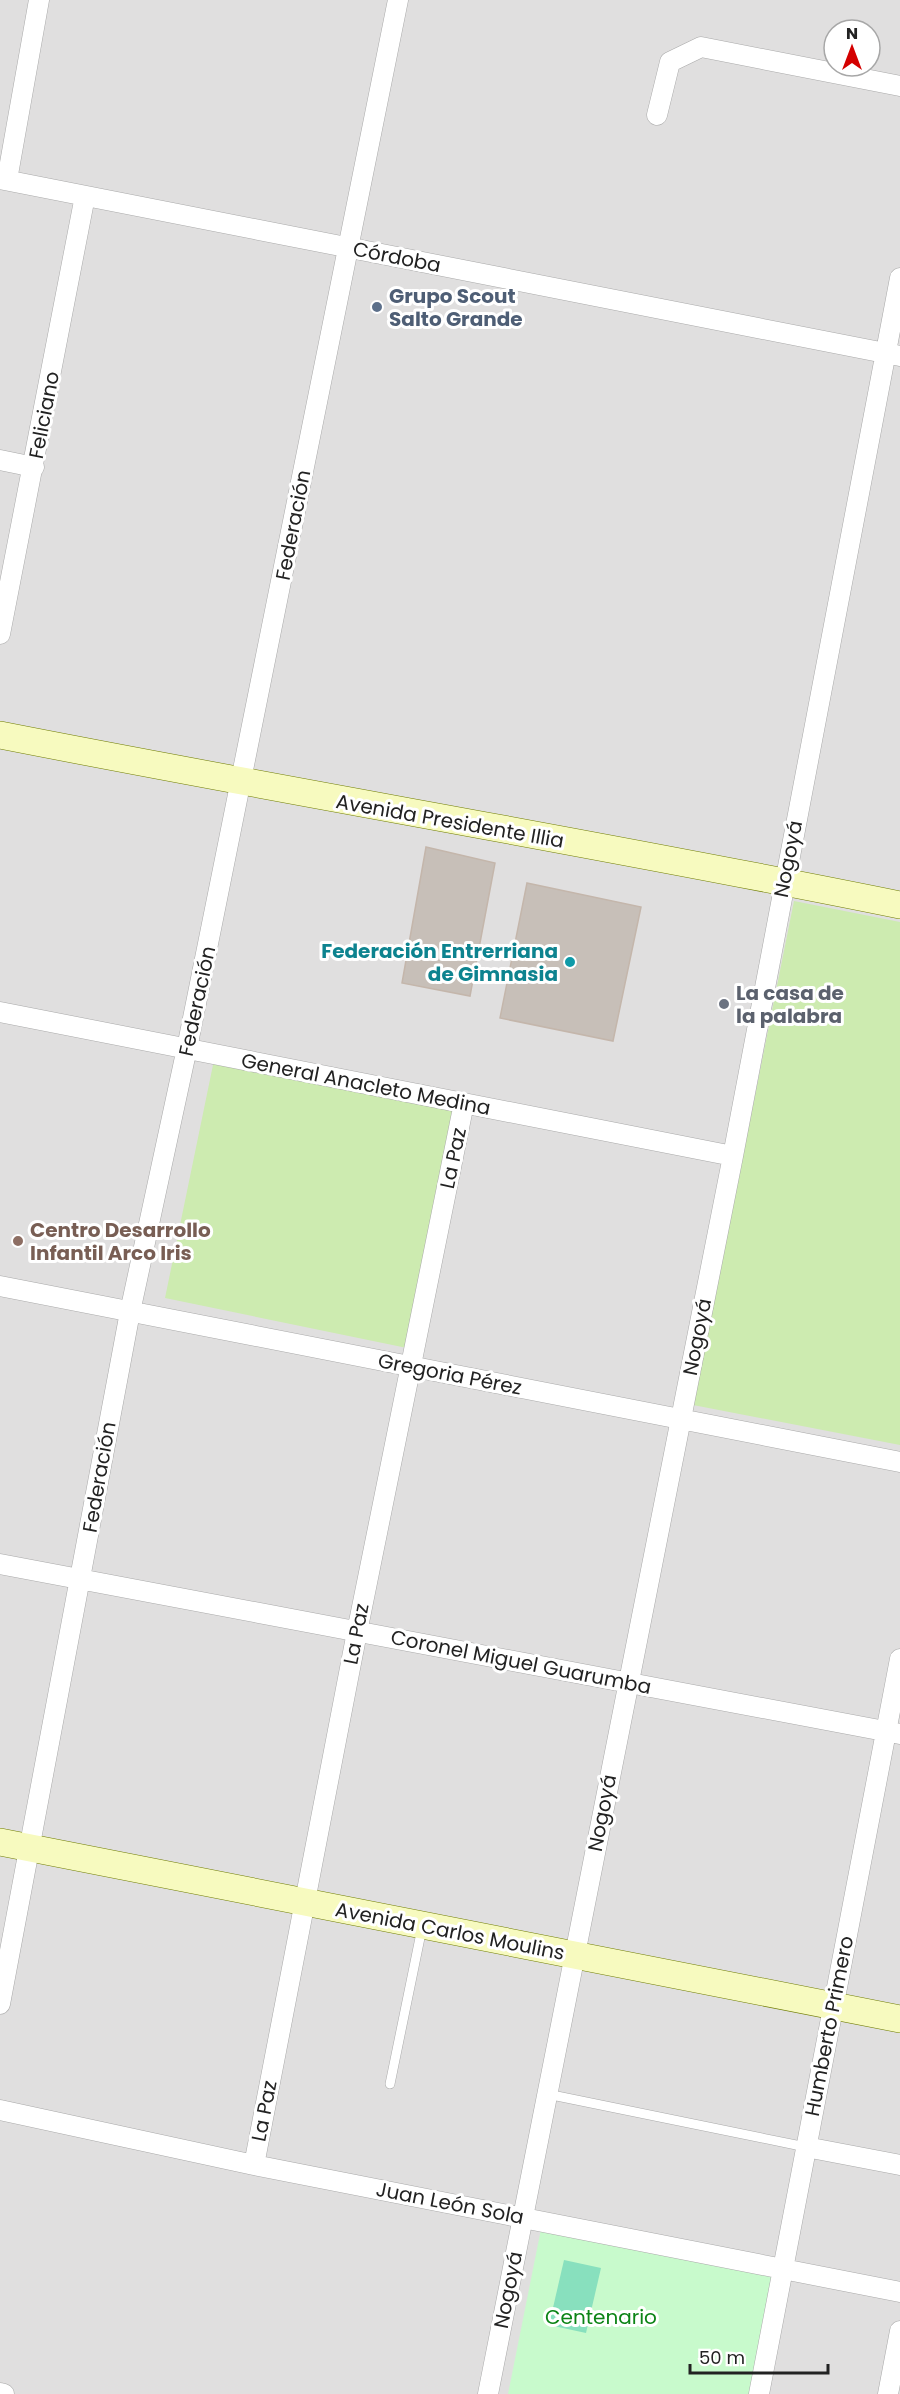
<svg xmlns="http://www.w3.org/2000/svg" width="900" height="2394" viewBox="0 0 900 2394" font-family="Poppins,sans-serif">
<rect width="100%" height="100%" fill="#f2efe9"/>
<path fill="#e0dfdf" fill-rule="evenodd" d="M0 0H900V2394H0ZM834 30H870V66H834Z"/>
<path fill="#cdebb0" d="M794 901 900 922V1445L693 1405Z
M214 1060 456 1110 407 1348 165 1298Z"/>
<path fill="#c8facc" d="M541 2229 774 2274 750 2394H508Z"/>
<path fill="#88e0be" d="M564 2260 601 2268 586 2333 549 2325Z"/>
<path fill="#c7bfb8" stroke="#c4b6ab" stroke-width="1.5" d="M426 847 495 863 470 996 402 983Z
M527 883 641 907 613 1041 500 1018Z"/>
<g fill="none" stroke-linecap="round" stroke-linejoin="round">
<g stroke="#a9a9a9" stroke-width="10">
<path id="lane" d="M390 2084 422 1928
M547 2094 806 2147"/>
</g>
<g stroke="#a9a9a9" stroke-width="21">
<path id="street" d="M657 115 670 62 701 47 900 86
M0 179 900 356
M7 180 39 0
M0 460 34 467
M0 634 85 196
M0 1012 733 1156
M0 1286 900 1462
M0 1564 900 1734
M0 2004 130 1312 187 1048 398 0
M0 2110 254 2165 900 2292
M806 2147 900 2165
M254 2165 357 1632 464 1103
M0 2393 4 2394
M488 2394 733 1156 900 278
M759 2394 900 1659
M888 2394 900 2331"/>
</g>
<g stroke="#707d05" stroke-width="28">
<path id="secondary" d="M0 735C299 794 601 844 900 905
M0 1842 900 2019"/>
</g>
<use href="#lane" stroke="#fff" stroke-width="9"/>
<use href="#street" stroke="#fff" stroke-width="20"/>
<use href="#secondary" stroke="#f7fabf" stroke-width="27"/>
</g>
<circle fill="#5c6f8a" stroke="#fff" stroke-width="2" cx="377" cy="307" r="6"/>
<circle fill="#0f9aa8" stroke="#fff" stroke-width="2" cx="570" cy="962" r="6"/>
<circle fill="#6b7280" stroke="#fff" stroke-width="2" cx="724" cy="1004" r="6"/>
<circle fill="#8d6e63" stroke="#fff" stroke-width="2" cx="18" cy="1241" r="6"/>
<g text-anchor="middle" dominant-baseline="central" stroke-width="6" stroke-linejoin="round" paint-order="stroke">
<g font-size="20" fill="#222" stroke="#fff">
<text transform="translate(397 257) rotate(11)">Córdoba</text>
<text transform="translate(44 415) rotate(-79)">Feliciano</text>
<text transform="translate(293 525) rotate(-79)">Federación</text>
<text transform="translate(450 821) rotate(10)">Avenida Presidente Illia</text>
<text transform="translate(788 859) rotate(-79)">Nogoyá</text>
<text transform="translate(197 1001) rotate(-78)">Federación</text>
<text transform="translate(366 1084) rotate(11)">General Anacleto Medina</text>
<text transform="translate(453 1158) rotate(-78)">La Paz</text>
<text transform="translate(697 1337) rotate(-79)">Nogoyá</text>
<text transform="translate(450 1374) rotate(11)">Gregoria Pérez</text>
<text transform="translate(99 1477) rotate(-80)">Federación</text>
<text transform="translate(356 1634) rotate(-79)">La Paz</text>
<text transform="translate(521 1662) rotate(11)">Coronel Miguel Guarumba</text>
<text transform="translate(602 1813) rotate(-79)">Nogoyá</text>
<text transform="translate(450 1931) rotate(11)">Avenida Carlos Moulins</text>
<text transform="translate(829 2026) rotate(-79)">Humberto Primero</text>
<text transform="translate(264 2111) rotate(-79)">La Paz</text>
<text transform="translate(450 2203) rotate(11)">Juan León Sola</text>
<text transform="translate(508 2290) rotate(-79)">Nogoyá</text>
</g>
<g font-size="20" font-weight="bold" fill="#4e5e75" stroke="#fff" text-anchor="start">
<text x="389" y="296">Grupo Scout<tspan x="389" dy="23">Salto Grande</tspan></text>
</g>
<g font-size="20" font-weight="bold" fill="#0d838f" stroke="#fff" text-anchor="end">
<text x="558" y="951">Federación Entrerriana<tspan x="558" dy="23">de Gimnasia</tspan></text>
</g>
<g font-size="20" font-weight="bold" fill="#5b616d" stroke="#fff" text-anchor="start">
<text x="736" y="993">La casa de<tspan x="736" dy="23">la palabra</tspan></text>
</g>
<g font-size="20" font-weight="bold" fill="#785e54" stroke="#fff" text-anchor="start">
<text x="30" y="1230">Centro Desarrollo<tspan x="30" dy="23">Infantil Arco Iris</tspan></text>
</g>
<g font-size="20" fill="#0c8416" stroke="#fff">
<text x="601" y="2317">Centenario</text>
</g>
</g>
<g transform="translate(852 48)"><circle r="28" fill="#ffffff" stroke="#a7a7a7" stroke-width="1.5"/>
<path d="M0-4.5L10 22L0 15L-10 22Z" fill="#d40000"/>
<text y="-9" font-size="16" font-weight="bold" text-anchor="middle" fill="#222222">N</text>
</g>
<path d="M690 2364v9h138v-9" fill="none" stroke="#222222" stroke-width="3"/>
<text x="699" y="2364" font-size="18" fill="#222222" stroke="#ffffff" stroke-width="4.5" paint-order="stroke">50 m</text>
</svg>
